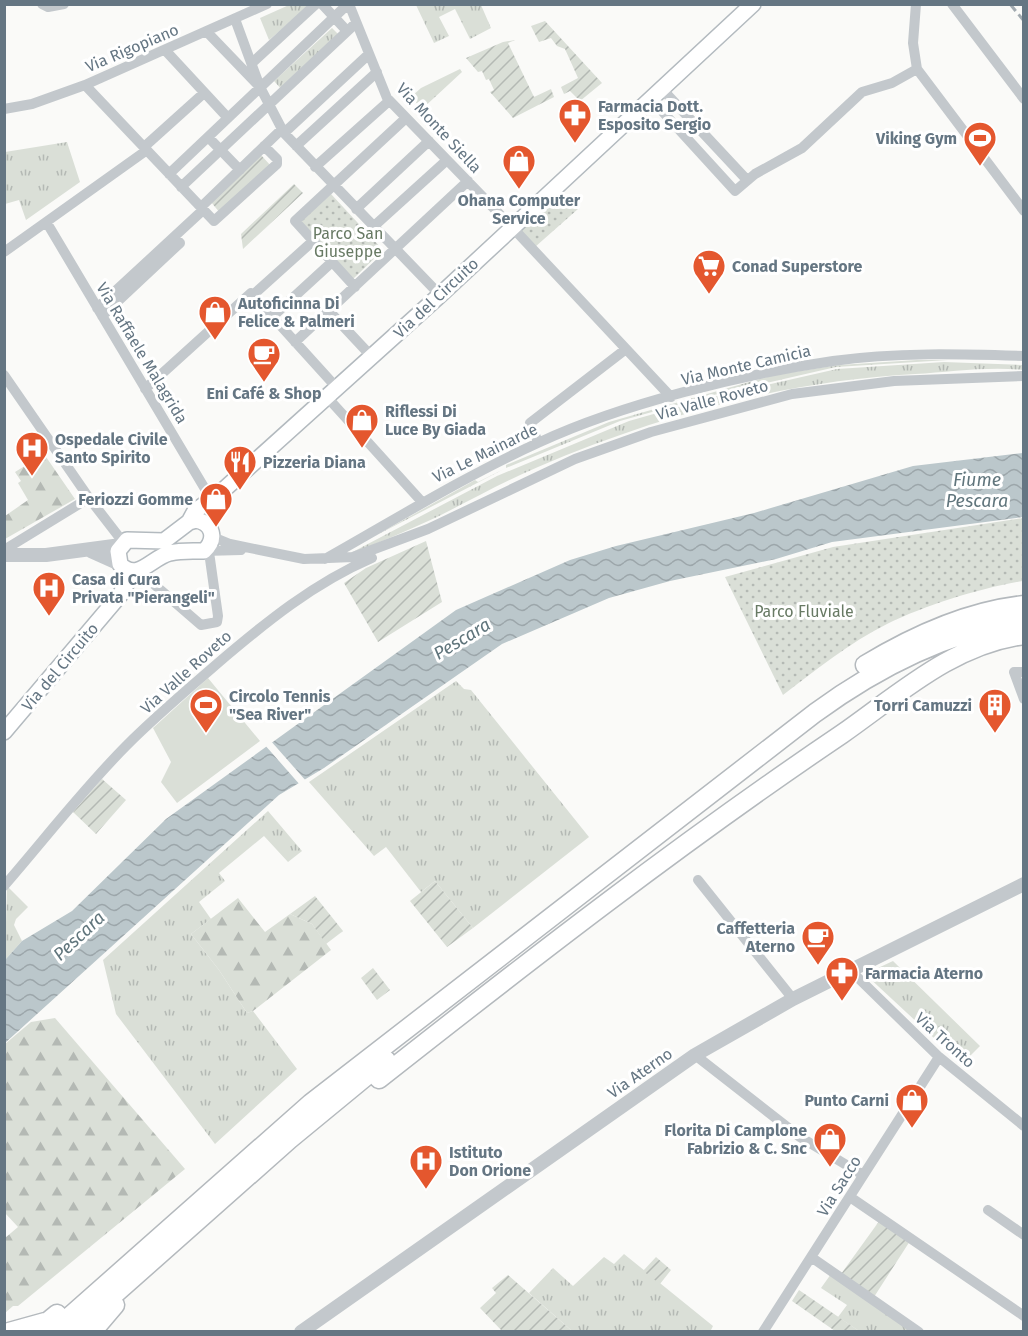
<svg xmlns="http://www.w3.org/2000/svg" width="1028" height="1336" viewBox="0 0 1028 1336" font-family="'Fira Sans',sans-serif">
<defs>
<pattern id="grass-tufts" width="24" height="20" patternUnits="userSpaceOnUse" patternTransform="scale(1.5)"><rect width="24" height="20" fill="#dadfd7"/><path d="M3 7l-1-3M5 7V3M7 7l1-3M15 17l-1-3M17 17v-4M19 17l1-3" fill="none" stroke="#b4b9b4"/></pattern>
<pattern id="forest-firs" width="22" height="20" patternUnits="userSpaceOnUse" patternTransform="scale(1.5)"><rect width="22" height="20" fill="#dadfd7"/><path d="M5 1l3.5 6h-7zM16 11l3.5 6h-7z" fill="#b4b9b4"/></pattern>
<pattern id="park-dots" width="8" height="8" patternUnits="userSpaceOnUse" patternTransform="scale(1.5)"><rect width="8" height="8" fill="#dadfd7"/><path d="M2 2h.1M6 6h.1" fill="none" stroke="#b4b9b4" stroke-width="1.8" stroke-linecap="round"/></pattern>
<pattern id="garden-furrows" width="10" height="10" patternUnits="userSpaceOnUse" patternTransform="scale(1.5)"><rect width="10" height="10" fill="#dadfd7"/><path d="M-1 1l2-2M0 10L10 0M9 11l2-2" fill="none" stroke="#b4b9b4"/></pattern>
<pattern id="water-waves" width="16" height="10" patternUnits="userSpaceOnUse" patternTransform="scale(1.5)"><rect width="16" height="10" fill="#bbc7cb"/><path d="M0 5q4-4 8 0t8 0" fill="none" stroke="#9ca6aa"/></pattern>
</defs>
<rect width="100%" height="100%" fill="#fafaf8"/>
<path fill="url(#grass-tufts)" d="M289 5H310L269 40 260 18Z
M416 5H481L491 28 470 39 455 9 439 17 449 36 434 43Z
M332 28 340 36 282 90 274 81Z
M460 69 462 72 421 110 412 96 421 88Z
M67 142 80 182 26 220 19 200 5 204V152Z
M917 360H948L836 367 709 396 620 421 506 468 373 537 475 480 478 482 506 468V465L609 422 774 375 839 365Z
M944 362 1023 365V370C989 366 950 372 915 374 785 381 657 416 538 467 503 482 471 500 437 517 407 531 376 544 345 556L497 476 629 421 717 396 837 369Z
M456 681 464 689 471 690 589 837 473 928 435 881 421 892 386 847 374 856 309 782Z
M268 811 302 851 288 862 264 836 219 873 225 881 199 902 211 919 191 934 219 970 247 1013 253 1011 297 1069 215 1144 116 1014 103 960Z
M7 886 28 907 16 919 14 925 22 941 5 960Z
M893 961 980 1046 962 1064 865 974Z
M624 1254 713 1326 710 1332 572 1331 529 1293 553 1268 573 1286 604 1257 614 1264Z
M831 1274 915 1331H859L838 1317 847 1305 821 1288Z"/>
<path fill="url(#forest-firs)" d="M44 454 75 499 5 539V516L28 500 18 483 21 481 15 472Z
M238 898 265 932 290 914 312 924 331 950 253 1011 247 1013 219 970 191 934Z
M55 1018 185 1169 18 1306H13L5 1313V1238L18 1227 5 1213V1044L31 1022Z"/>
<path fill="url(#park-dots)" d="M562 191 578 209 535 247 519 229Z
M331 194 383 250 353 279 300 222Z
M1023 518V581C981 588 926 605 887 624 849 643 816 670 783 695L725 577 833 547Z"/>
<path fill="url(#garden-furrows)" d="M545 21 602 83 580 101 570 91 564 94 561 87 578 78 565 49 557 46 551 38 539 42 531 26Z
M515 40 508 43 534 97 551 89 554 97 513 118 490 92 494 90 489 79 486 80 482 71 478 72 466 58 503 42Z
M261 155 271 166 220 213 211 202Z
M294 184 303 193 243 249 241 234Z
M426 541 442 602 378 642 344 583 366 568Z
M102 779 126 800 96 834 73 812Z
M435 881 473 928 447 947 410 901Z
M315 896 343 931 326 944 312 924 290 914Z
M373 968 390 990 377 1000 361 978Z
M880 1220 910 1241 874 1297 841 1274Z
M656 1257 671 1270 660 1284 643 1271Z
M508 1275 572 1331H502L480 1308 496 1293 492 1288Z
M799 1290 859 1331H835L792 1301Z"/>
<path fill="#dadfd7" d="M208 678 260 741 177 803 161 782 171 762 153 728Z"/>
<path fill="url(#water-waves)" d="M1023 453V517L832 542 776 559 670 581 609 598 502 644 324 768 279 795 5 1043V960L22 941 72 911 166 819 456 610 570 560 616 546 754 513 913 466Z"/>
<path fill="#fafaf8" d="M270 740 307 782 301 786 264 744Z"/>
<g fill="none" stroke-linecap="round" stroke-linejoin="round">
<g stroke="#b3babf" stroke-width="18">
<path id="secondary" d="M196 520C213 523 217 539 204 551 193 551 181 550 170 553 152 557 137 583 120 564L118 551 127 540 164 541 189 522Z
M189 522 195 511 219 494 440 295 753 4
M4 732 120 595 134 571"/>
</g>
<g stroke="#b4b9bd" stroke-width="21">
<path id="trunk" d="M865 665C913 636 967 611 1024 605
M379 1079C530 960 682 842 842 734 898 695 953 644 1024 635
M9 1332 45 1322
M35 1332 57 1314
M52 1332 311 1103 815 713C878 667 946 632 1024 620
M72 1332 290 1139 386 1060
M92 1332 115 1305"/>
</g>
<path stroke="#c3c8cc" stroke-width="10" d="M42 4 48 7 64 4
M322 4 347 31
M349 4 387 98 512 227 671 397
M916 4 913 43 917 69 1024 211
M952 4 1024 99
M235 19 260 87 284 133 440 295
M207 32 258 85
M165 50 228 118
M253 62 316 4
M85 85 214 221 277 164V159L264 146
M662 89 747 180
M651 99 735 191 755 174 802 148 862 92 892 83 917 69
M4 109 32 104 85 85 267 4
M284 133 369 54
M208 137 240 170
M296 146 377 72
M144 147 204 93
M315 167 389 101
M169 174 348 4
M181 187 356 23
M201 207 282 129
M356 209 429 141
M47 223 211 499
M373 227 447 160
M4 252 147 150
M355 287 295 221 406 118
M253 295 313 241
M97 308 203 210
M329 311 372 357
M102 316 180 243 174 237
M272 317 332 262
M295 342 468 181
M4 375 89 498 123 542
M145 389 251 293 337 388
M327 397 422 502
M538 442 530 423 626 349
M213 537 230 544 304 559 353 557 428 529 575 459 651 432 792 394 894 381 1024 376
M4 550 89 498
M204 551 241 550
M325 559C396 519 465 476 540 442 622 404 743 374 833 361 895 352 961 354 1024 356
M149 580 201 625 217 622 218 616 209 552
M1024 672H1014L1024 699
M698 880 793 999
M4 886C44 840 84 788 127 745 156 716 187 690 218 663 266 622 314 583 372 558
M850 970 939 1057 1024 1126
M695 1055 800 1137 863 1175
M850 1197 1024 1316
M988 1210 1024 1235
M811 1257 919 1332
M763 1332 939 1057"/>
<path stroke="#c3c8cc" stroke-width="14" d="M91 551 120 564
M4 555H46L121 545
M301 1332 695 1055 793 999 1024 884"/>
<use href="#secondary" stroke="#fff" stroke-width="15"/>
<use href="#trunk" stroke="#fff" stroke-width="18"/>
<path stroke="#a2aab0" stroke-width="3" stroke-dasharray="9 4.5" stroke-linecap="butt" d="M1010 4 1024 21"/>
</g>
<defs>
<g id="pharmacy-pin" transform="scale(1.725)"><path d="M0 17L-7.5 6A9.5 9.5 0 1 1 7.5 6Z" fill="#e4572e" stroke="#fff"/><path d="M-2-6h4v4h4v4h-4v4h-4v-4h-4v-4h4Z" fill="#fff"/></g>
<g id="stadium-pin" transform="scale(1.725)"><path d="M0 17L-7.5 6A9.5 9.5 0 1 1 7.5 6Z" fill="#e4572e" stroke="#fff"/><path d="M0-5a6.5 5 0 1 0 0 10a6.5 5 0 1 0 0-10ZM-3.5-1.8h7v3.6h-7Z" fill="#fff"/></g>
<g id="shop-pin" transform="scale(1.725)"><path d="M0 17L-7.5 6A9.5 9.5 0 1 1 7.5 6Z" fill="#e4572e" stroke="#fff"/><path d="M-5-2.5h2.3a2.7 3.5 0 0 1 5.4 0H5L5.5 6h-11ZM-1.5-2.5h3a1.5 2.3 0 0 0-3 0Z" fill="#fff"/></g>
<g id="supermarket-pin" transform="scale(1.725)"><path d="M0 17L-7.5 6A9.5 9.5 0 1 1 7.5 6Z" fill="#e4572e" stroke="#fff"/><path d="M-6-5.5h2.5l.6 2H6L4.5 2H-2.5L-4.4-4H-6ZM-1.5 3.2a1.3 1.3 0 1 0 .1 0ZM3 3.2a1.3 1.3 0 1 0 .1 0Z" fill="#fff"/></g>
<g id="cafe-pin" transform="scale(1.725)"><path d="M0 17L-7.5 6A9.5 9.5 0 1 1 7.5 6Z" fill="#e4572e" stroke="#fff"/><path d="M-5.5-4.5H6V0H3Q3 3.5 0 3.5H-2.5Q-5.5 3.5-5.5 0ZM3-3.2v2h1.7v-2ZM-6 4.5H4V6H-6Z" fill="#fff"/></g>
<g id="hospital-pin" transform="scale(1.725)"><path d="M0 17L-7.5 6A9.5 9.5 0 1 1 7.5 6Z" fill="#e4572e" stroke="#fff"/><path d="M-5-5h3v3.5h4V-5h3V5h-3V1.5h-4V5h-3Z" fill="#fff"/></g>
<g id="restaurant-pin" transform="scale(1.725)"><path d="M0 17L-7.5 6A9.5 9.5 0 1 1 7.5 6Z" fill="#e4572e" stroke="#fff"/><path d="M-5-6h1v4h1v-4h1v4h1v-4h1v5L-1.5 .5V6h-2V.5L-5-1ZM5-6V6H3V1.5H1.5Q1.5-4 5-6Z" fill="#fff"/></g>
<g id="building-pin" transform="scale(1.725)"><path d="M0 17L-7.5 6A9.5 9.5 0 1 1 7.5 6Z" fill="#e4572e" stroke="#fff"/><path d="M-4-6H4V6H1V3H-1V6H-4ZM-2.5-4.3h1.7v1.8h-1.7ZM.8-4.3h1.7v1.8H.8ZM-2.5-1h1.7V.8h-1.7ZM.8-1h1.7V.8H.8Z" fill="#fff"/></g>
</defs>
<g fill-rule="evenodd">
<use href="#pharmacy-pin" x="575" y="115"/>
<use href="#stadium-pin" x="980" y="138"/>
<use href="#shop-pin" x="519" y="161"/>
<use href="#supermarket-pin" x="709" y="266"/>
<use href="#shop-pin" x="215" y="312"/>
<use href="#cafe-pin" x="264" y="354"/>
<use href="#shop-pin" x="362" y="420"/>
<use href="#hospital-pin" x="32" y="448"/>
<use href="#restaurant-pin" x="240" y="462"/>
<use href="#shop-pin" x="216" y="499"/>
<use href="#hospital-pin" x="49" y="588"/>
<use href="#stadium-pin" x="206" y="705"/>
<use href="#building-pin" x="995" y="705"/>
<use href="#cafe-pin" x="818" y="937"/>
<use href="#pharmacy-pin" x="842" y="973"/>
<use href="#shop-pin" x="912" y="1100"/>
<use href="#shop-pin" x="830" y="1139"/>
<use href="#hospital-pin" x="426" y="1161"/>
</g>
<g text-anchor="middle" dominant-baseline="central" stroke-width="6" stroke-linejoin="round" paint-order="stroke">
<g font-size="16" fill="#657683" stroke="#fff">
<text transform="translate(132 48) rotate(-23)">Via Rigopiano</text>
<text transform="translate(439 128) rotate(47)">Via Monte Siella</text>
<text transform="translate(436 298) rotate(-43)">Via del Circuito</text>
<text transform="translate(142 353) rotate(59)">Via Raffaele Malagrida</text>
<text transform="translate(746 365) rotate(-13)">Via Monte Camicia</text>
<text transform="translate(712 400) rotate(-15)">Via Valle Roveto</text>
<text transform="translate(485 453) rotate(-26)">Via Le Mainarde</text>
<text transform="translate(60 667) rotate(-50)">Via del Circuito</text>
<text transform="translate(186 672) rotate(-42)">Via Valle Roveto</text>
<text transform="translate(945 1040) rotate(42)">Via Tronto</text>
<text transform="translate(640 1073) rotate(-35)">Via Aterno</text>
<text transform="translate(839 1186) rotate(-58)">Via Sacco</text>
</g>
<g font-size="16" font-weight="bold" fill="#657683" stroke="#fff" text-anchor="start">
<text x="598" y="106">Farmacia Dott.<tspan x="598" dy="18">Esposito Sergio</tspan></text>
<text x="957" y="138" text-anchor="end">Viking Gym</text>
<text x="519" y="200" text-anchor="middle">Ohana Computer<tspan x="519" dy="18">Service</tspan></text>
<text x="732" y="266">Conad Superstore</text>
<text x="238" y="303">Autoficinna Di<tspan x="238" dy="18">Felice &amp; Palmeri</tspan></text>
<text x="264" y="393" text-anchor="middle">Eni Café &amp; Shop</text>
<text x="385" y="411">Riflessi Di<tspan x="385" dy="18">Luce By Giada</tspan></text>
<text x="55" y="439">Ospedale Civile<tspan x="55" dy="18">Santo Spirito</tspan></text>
<text x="263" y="462">Pizzeria Diana</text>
<text x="193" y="499" text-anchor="end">Feriozzi Gomme</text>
<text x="72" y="579">Casa di Cura<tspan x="72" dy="18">Privata "Pierangeli"</tspan></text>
<text x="229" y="696">Circolo Tennis<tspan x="229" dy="18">"Sea River"</tspan></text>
<text x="972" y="705" text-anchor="end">Torri Camuzzi</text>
<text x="795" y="928" text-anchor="end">Caffetteria<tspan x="795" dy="18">Aterno</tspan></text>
<text x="865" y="973">Farmacia Aterno</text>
<text x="889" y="1100" text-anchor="end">Punto Carni</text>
<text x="807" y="1130" text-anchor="end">Florita Di Camplone<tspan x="807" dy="18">Fabrizio &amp; C. Snc</tspan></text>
<text x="449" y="1152">Istituto<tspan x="449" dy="18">Don Orione</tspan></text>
</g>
<g font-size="16" fill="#687a64" stroke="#fff">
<text x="348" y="233">Parco San<tspan x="348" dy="18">Giuseppe</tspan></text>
<text x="804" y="611">Parco Fluviale</text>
</g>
<g font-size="18" font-style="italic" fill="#60757c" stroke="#fff">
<text x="977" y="480">Fiume<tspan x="977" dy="21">Pescara</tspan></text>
<text transform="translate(462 639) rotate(-31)">Pescara</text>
<text transform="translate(79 936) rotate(-43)">Pescara</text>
</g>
</g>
<rect width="1028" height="1336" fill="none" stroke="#657683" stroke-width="12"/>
</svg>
